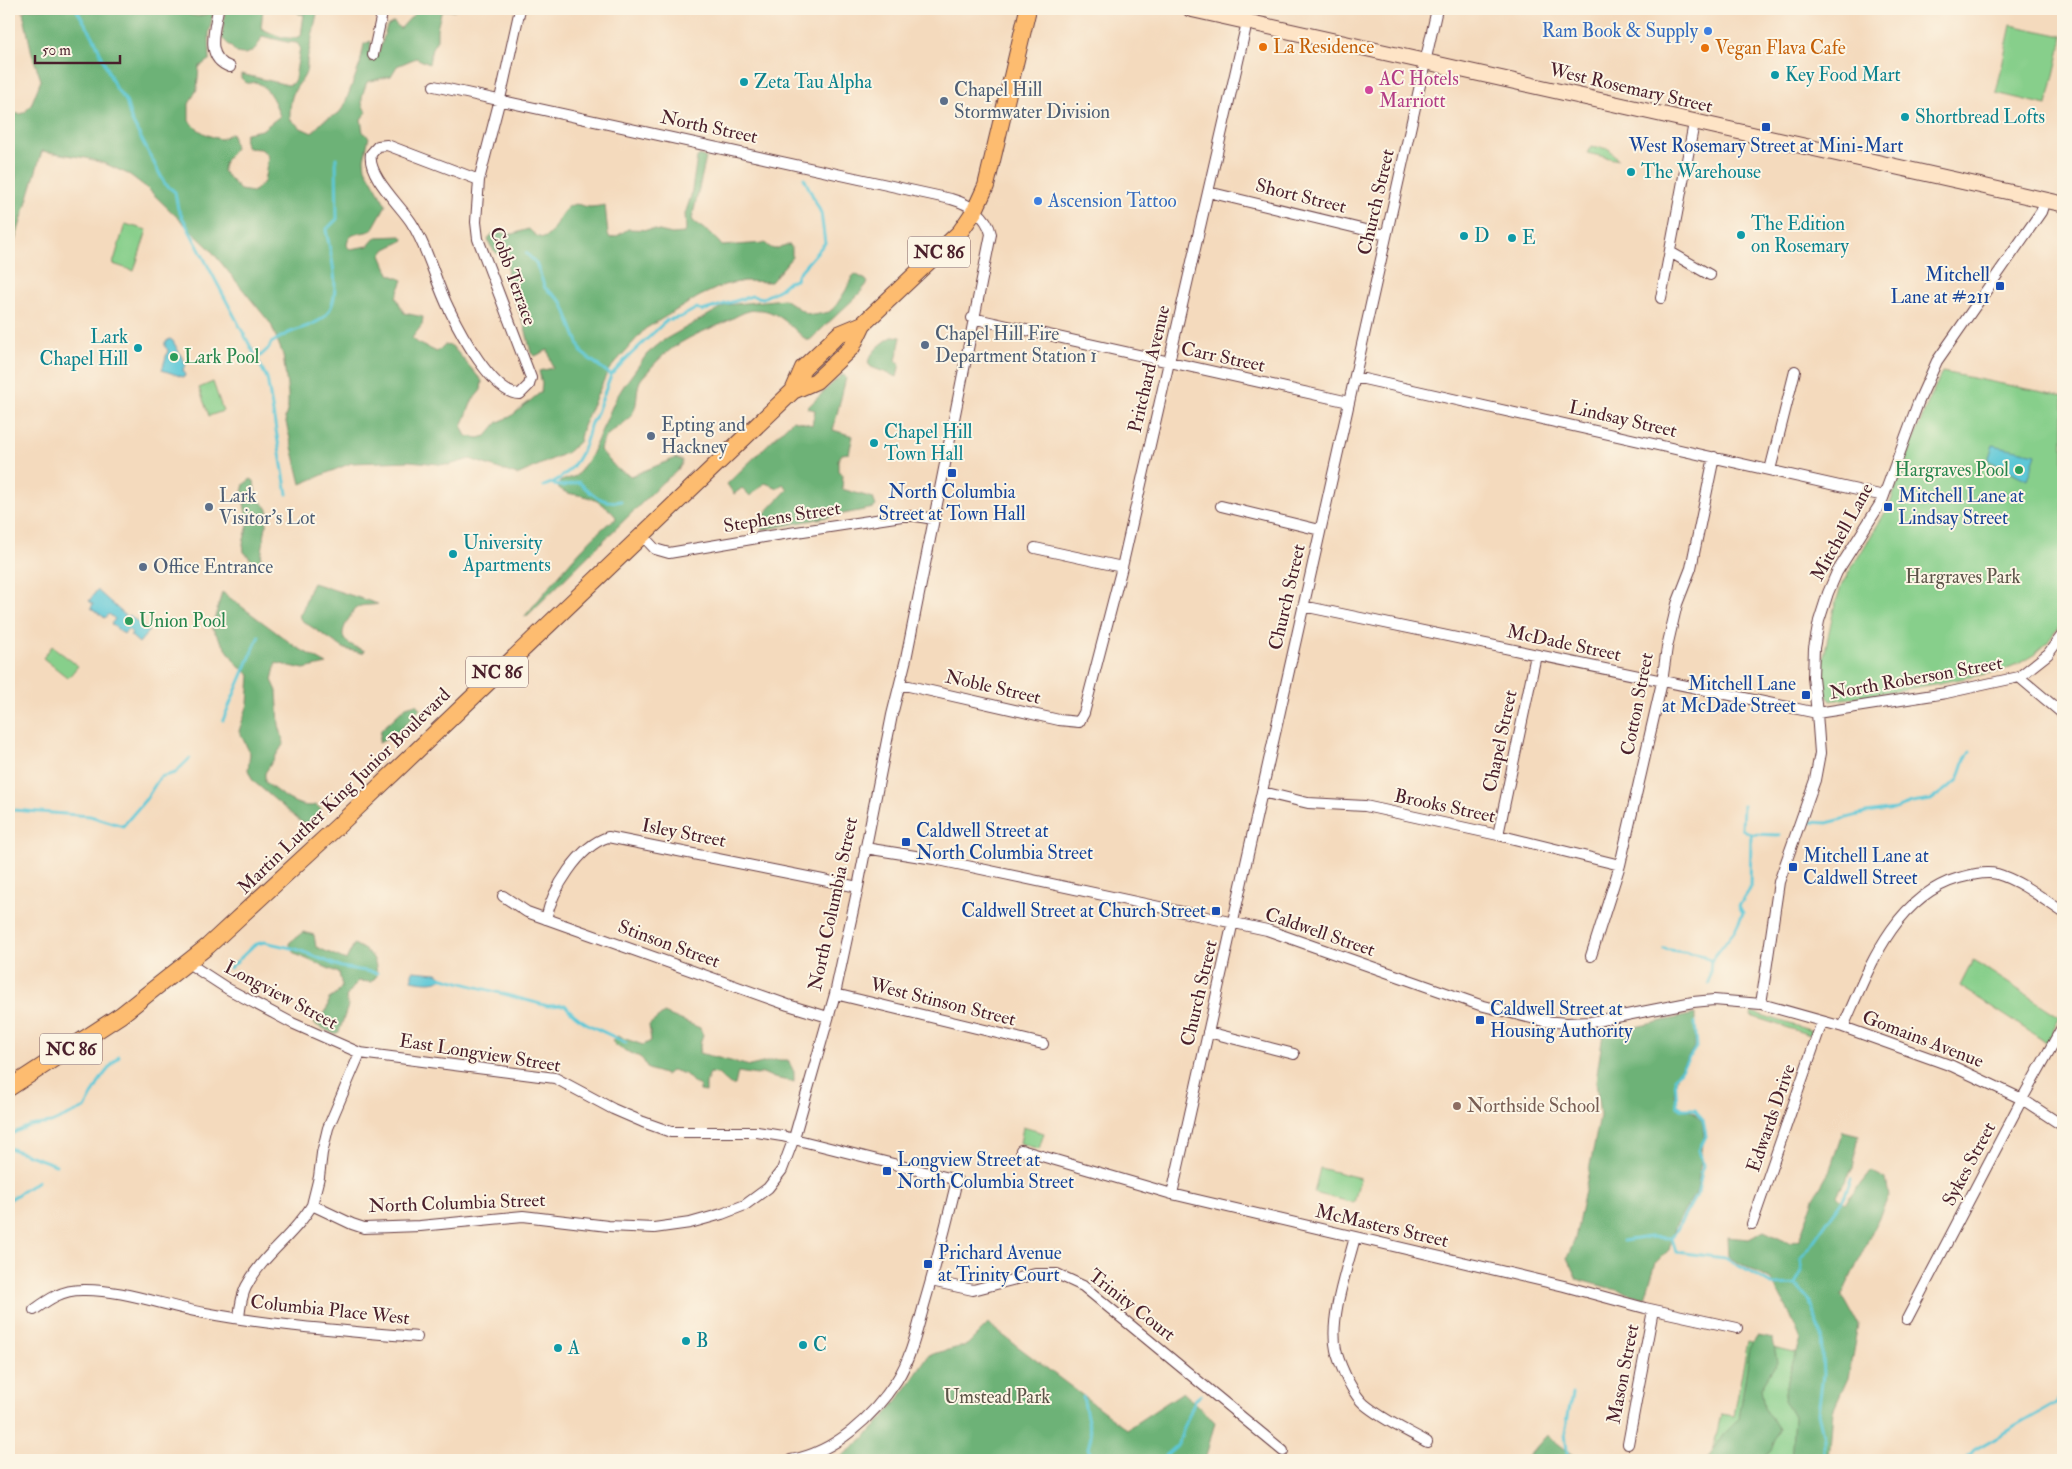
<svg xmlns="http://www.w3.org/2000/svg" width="2072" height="1469" viewBox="0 0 2072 1469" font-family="'IM FELL Double Pica',serif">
<rect width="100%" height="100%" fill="#fcf5e5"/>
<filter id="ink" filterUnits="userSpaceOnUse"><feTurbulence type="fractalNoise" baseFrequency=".02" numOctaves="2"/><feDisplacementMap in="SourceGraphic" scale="10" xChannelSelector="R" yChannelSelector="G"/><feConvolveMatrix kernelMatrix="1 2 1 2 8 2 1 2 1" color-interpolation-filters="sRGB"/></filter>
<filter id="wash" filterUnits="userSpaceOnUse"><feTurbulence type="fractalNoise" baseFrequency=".0096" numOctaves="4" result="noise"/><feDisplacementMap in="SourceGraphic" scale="20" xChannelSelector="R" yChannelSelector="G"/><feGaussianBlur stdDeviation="1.12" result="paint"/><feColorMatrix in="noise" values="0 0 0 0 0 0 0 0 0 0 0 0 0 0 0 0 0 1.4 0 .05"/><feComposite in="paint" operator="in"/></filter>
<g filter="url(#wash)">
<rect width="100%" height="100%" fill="#f4dabd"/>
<path fill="#87cf8b" stroke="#68775b" d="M2011 25 2063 36 2047 105 1996 93Z
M1591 146 1609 149 1618 160 1587 153Z
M125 224 147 230 134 271 113 264Z
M1942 372 2063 396V621L2047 643 2035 654 2020 663 1997 672 1913 688 1831 701 1825 694 1823 661 1834 608 1842 584 1889 506 1926 407Z
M213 382 223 411 209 416 199 388Z
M52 646 78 666 68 678 43 658Z
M1973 960 2060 1017 2047 1043 1960 986Z
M1752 1012 1812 1031 1810 1035 1751 1016Z
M1023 1127 1044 1133 1039 1149 1020 1143Z
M1320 1168 1360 1178 1354 1203 1314 1193Z
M1748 1341 1819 1358 1813 1460H1711L1721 1414 1734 1416Z"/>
<path fill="#6db277" stroke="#5c6851" d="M27 9H180C189 16 196 18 207 14L209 9H214L209 34 210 59 199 67 197 89 189 104V121C198 131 209 137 221 139L232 133 235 148 224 163 223 171 240 190 253 192 264 182 268 158 267 154 261 149 247 148C245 142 243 139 246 133L262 130 280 116C276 105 270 89 258 83 254 81 251 84 246 83L241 78V74L288 85 292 84 295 79 300 47 297 43 287 42 262 36C258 48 250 57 237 53L222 38 225 9H263L261 28C272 34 289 42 301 36L304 14H299L295 9H318L307 61C308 79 299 80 293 94 290 102 290 111 290 119L301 128 312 133 323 121 339 113 344 106 360 64 364 44 371 41 370 62C380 59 383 36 387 26L394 22 399 28H401L414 14 416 9H454V11L446 10 441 13 437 29V40L432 48 429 64 416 58 397 66 391 76 367 82C363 93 358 103 367 112L361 119 363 132 369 137 364 159 365 168 386 205 372 230C363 235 348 230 347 246L350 249 368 246 376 237 401 236 404 240 386 249 381 255 389 274 403 280 396 297 404 313 423 317 422 325 412 338 418 343 437 352 444 345 452 346 482 381 481 390 472 401 463 424 462 428 466 436 479 438 486 436 498 422 510 417 541 392 542 384 539 371 553 368 548 350 535 356 531 353 525 327 508 285 507 260C498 255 490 249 488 239 496 227 502 235 513 234 518 233 523 230 529 229 553 255 553 215 570 206 577 202 581 206 589 207 594 207 600 206 605 205L608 234 610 238 617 236 628 229 655 230 672 234 684 233 686 230 685 214 691 196 697 157 700 155 706 158 692 219 694 222 714 236 722 246 765 243C777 255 776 245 790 245L792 248V257L771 282 744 281 724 285 700 296 645 329 608 371 583 426 579 442 568 452 517 475 470 459 449 465 410 461 351 463 301 484 285 418 288 407V394L283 355 271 324 209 248 147 188 130 175 106 164 86 158 42 151 9 261V209L16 176 9 145V113L21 114 25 112 31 105 41 80 32 54 23 12Z
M855 274 866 280 868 283 858 295 810 340H806C794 329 779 312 762 310 745 308 734 319 719 325 692 335 668 347 650 369 647 373 642 377 640 381 635 392 639 404 632 414 623 429 603 430 600 450L617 469 631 476 676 458 683 461C678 475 664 478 656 489L527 616 524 617C538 601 600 523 615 520L616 517C609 508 598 500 587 497 575 493 566 496 557 486L561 481 576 476 581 470 591 455 615 400 623 387 647 354 664 340 726 305 784 299 806 313 814 315 829 312 835 307 846 290 852 277Z
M894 336 901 337 896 361 900 363 897 377 871 367 868 363C869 353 885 340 894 336Z
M844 375 846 378 833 430 853 436 849 453 842 454 838 460V471L843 475 842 489 873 498 876 506 874 508 762 530 758 524 765 518V513L788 489 783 484 778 488 765 483 750 496 742 488 734 494 727 484 793 420 812 425 815 410 807 408 840 376Z
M251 479 254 481 256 497 268 509V513L260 564 256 565 244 552 243 543 248 525 242 492 244 484Z
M313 583 378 604C371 606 364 604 358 607 353 609 351 616 348 620 336 641 347 643 365 651L362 653 345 649 301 620 299 616C306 606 306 594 313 583Z
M222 592 296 647 327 664 304 669 276 663 272 680 277 691 279 725 284 743 265 773V782C278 792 298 810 316 805L322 810 308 823 301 822 253 781 248 770 250 753 239 731 248 704 250 675 238 666 212 628Z
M416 704 420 709C407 724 397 735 379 743L381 730 406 707Z
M303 932 314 935 316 947 346 960 354 944C371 953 376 956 377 976L371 982 358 981 346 997 348 1006 339 1032 334 1034 314 1024 316 1020C326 1015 327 1010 329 999L337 994 342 986 339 973 295 954 289 943Z
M664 1013 700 1028 703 1035 701 1040 699 1053 750 1066 775 1060H788L794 1072V1082L774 1078 763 1073 757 1075 738 1072 735 1085H730L718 1074 710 1073 706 1084V1092L700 1091V1086L694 1083 685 1074 672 1070 666 1075 648 1069C646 1066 644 1060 641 1058 631 1051 620 1052 612 1041L617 1036 643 1045 651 1041 649 1025Z
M1695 1014V1046L1678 1072 1674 1094 1679 1108 1694 1112 1702 1121 1704 1136 1697 1190 1675 1227 1669 1250 1656 1262 1645 1298 1577 1279 1567 1258 1575 1239 1600 1116 1596 1081 1603 1034Z
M1843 1131 1859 1135 1853 1168 1837 1195 1845 1203 1871 1171 1886 1179 1889 1196 1842 1295 1858 1324 1848 1378 1833 1411 1829 1460H1791L1794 1417 1784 1400 1787 1380 1801 1340 1789 1312 1771 1280 1728 1257 1727 1237 1749 1239 1764 1231 1789 1243 1799 1240 1814 1198 1829 1172Z
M988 1324 1127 1429 1183 1392 1215 1422 1205 1460H836C877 1433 902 1395 929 1355L967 1345Z
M1757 1336 1773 1339 1777 1362 1761 1388 1764 1408 1779 1429 1772 1448 1763 1460H1707L1723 1435 1739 1419 1750 1347Z
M1547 1435 1579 1460H1525Z"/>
<path fill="#5dc8d7" stroke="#547481" d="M170 339 173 341 186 365 183 369 185 376 183 377 162 370 168 350 165 347V342Z
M1993 445 2036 454 2027 480 1988 460Z
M97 590 127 617 129 615 149 631 139 643 130 635 132 633 128 629 124 634 111 624 115 619 109 614 105 618 91 608 93 604 89 601Z
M412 971 437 973 443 978C435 984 422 982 412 980Z"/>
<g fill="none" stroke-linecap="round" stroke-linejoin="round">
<path stroke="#5dc8d7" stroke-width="3" d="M76 9 94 38 115 87 126 101 131 119 165 184 175 192 178 209 267 378 287 494
M526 253 536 263 545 288 562 302 582 353 611 375
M257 359 269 348 271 343C278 339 284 335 291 332 301 328 311 326 320 320 346 304 331 256 326 230L337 219 336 158
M553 484 563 486 579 482C591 494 603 505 621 501
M544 486C567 479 582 458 588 435 590 428 589 423 595 418L611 375 625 360 667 320 681 317 697 308 702 311 752 296 763 298 780 289 788 282 796 280 797 275 825 243 821 213 804 178
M223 720 259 636
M9 807 14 810 90 816 123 826 146 799 160 777 175 773 190 758
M1811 822 1827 823 1866 813 1895 809 1912 803 1931 800 1958 780 1965 759 1970 752
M1751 834 1780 835
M1664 949 1702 955 1711 961
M230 968 254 945 264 942 296 949 341 967 377 973
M440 977 548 1006 565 1005C580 1025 605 1031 626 1043
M1709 984 1711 961 1735 930 1743 913 1739 906 1750 889 1751 834 1742 829 1743 805
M1695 1022 1697 1046 1675 1078 1677 1105 1683 1109H1695L1703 1120 1706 1136 1699 1150 1703 1165 1698 1192 1672 1238 1676 1252 1725 1258 1773 1285 1795 1284 1809 1300 1821 1333 1823 1375 1818 1413 1824 1439V1460
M9 1135 29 1126 51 1123 85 1108 102 1077 119 1056
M9 1148 56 1165
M9 1200 38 1181
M1623 1241 1649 1237 1672 1238
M1795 1284 1802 1271 1801 1259 1845 1196 1851 1179
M1083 1397 1091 1436 1088 1449 1095 1460
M1161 1460 1177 1446 1195 1400 1201 1395
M1568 1460 1565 1433 1572 1394
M1968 1460 1967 1458 1974 1450 2056 1403 2063 1394"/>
</g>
</g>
<g filter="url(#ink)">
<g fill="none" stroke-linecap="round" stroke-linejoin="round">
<g stroke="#643b41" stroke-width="12">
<path id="street" d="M218 9C215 29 204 58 230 67
M373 55 383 9
M479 180 387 145 378 146 371 154C367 175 400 205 411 222 428 248 435 281 449 309 459 330 494 396 520 394L529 385 531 378 478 239 476 222 479 180 500 99 520 9
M1208 192 1386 235
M1670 252 1710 275
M1661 298 1694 123
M972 318 1349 402
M1355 377 1884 496
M1770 470 1795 371
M1221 506 1320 530
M642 535 655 549 669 553 770 536 902 516H916L933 519
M1035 548 1122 567
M1303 606 1817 713 1946 693 2019 677 2048 654 2063 634
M2019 677 2063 714
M900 684 1059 720 1079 722 1084 713 1122 567 1247 22
M1262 792 1308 803 1365 806 1498 835 1620 865
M1498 835 1536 655
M865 848 934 859 1267 930 1480 1005 1543 1021 1567 1023 1591 1022 1693 1002 1714 1000 1761 1004 1843 1027 1952 1066 2022 1099 2063 1126
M503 896 527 912 788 1005 828 1017
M546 919C552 890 579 846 608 837L858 887
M1591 956 1620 865 1662 682 1667 647 1677 604 1691 568 1714 457
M188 963 228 989 292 1023 360 1053 555 1078 613 1109 643 1122 671 1132H757L782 1136 957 1180C947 1222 936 1264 924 1305 917 1330 911 1358 897 1380 873 1417 835 1452 791 1460
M835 994 1043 1044
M1761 1004 1779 882 1815 780 1820 753 1817 713 1813 677 1814 648 1819 621 1828 593 1837 572 1882 501 1918 403 1937 361 2041 212 2045 200
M1843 1027C1868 971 1893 897 1959 878 1970 875 1985 871 1997 874 2021 881 2043 899 2063 912
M1208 1032 1294 1054
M360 1053 328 1128 322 1153 319 1177 312 1205 352 1224 364 1228 420 1226 523 1216 608 1226 654 1228 690 1223 722 1214 745 1205 768 1188 782 1170 794 1138 835 994 858 887 892 715 906 659 991 234C987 215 969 204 951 199L434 86
M1021 1150 1172 1194 1564 1286 1645 1308 1737 1328
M1172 1194 1437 9
M1752 1224 1822 1022
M1355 1237C1347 1269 1329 1318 1336 1350 1338 1360 1343 1370 1347 1379 1352 1388 1356 1397 1364 1404 1383 1420 1406 1430 1427 1442
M931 1281 973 1290 1035 1274H1057L1083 1286 1283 1451
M34 1310C49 1299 62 1290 82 1290 123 1289 164 1306 205 1313 275 1326 346 1331 417 1337
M239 1318C240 1308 241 1297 246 1287 262 1255 294 1236 312 1205
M1907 1319 2022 1099 2063 1026
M1628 1444 1653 1310"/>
</g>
<g stroke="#643b41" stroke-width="17">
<path id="secondary" d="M1190 9 2063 204"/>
</g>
<g stroke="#643b41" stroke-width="18">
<path id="primary" d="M793 391 803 368 839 334 863 324
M9 1088 121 1015 208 946 339 825 793 391 816 381 852 347 863 324 960 232 975 210 986 186 1028 9"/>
</g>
<use href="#street" stroke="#fff" stroke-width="10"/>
<use href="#secondary" stroke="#fee4c6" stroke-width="15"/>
<use href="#primary" stroke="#fdbc70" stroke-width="16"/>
</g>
</g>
<g fill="#3f7fe0" stroke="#fcf5e5" stroke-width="2">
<circle cx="1708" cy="31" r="5"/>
<circle cx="1038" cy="201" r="5"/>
</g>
<g fill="#e8710a" stroke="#fcf5e5" stroke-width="2">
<circle cx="1263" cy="47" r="5"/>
<circle cx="1705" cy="48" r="5"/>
</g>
<g fill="#0f9aa8" stroke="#fcf5e5" stroke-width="2">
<circle cx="1775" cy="75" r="5"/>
<circle cx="744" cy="82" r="5"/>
<circle cx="1905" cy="117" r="5"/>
<circle cx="1631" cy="172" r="5"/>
<circle cx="1741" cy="235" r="5"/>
<circle cx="1464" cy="236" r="5"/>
<circle cx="1512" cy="238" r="5"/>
<circle cx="138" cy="348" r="5"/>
<circle cx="874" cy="443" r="5"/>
<circle cx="453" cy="554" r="5"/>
<circle cx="686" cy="1341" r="5"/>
<circle cx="803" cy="1345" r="5"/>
<circle cx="558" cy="1348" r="5"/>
</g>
<circle fill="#d1479c" stroke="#fcf5e5" stroke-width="2" cx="1369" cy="90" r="5"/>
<g fill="#5c6f8a" stroke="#fcf5e5" stroke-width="2">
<circle cx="944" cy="101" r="5"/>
<circle cx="925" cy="345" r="5"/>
<circle cx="651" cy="436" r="5"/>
<circle cx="209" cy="507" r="5"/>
<circle cx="143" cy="567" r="5"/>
</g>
<g fill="#1a4fb4" stroke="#fcf5e5" stroke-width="2">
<rect x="1761" y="122" width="10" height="10" rx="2.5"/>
<rect x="1995" y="281" width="10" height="10" rx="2.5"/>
<rect x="947" y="468" width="10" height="10" rx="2.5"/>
<rect x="1883" y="502" width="10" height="10" rx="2.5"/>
<rect x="1801" y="690" width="10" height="10" rx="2.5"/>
<rect x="901" y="837" width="10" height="10" rx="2.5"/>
<rect x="1788" y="862" width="10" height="10" rx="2.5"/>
<rect x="1211" y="906" width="10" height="10" rx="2.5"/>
<rect x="1475" y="1015" width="10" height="10" rx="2.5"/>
<rect x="882" y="1166" width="10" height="10" rx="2.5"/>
<rect x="923" y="1259" width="10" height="10" rx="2.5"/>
</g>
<g fill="#2e9e5b" stroke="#fcf5e5" stroke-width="2">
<circle cx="174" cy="357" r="5"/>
<circle cx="2019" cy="470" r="5"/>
<circle cx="129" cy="621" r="5"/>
</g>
<circle fill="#8d6e63" stroke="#fcf5e5" stroke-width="2" cx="1457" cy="1106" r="5"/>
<g text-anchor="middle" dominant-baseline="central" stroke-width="4" stroke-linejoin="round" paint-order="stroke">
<g fill="#fcf5e5" stroke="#7f5f63" stroke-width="1">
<rect x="908" y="236.5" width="62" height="31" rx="4"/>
<rect x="466" y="656.5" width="62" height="31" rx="4"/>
<rect x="40" y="1033.5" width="62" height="31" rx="4"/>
</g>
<g font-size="18" font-weight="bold" fill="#4a1f2b">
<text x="939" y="252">NC 86</text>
<text x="497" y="672">NC 86</text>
<text x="71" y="1049">NC 86</text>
</g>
<g font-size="19" fill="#366cbe" stroke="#fcf5e5" text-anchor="end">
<text x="1698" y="31">Ram Book &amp; Supply</text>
<text x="1048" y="201" text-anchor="start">Ascension Tattoo</text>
</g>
<g font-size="19" fill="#c56008" stroke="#fcf5e5" text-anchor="start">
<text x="1273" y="47">La Residence</text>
<text x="1715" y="48">Vegan Flava Cafe</text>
</g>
<g font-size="19" fill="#0d838f" stroke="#fcf5e5" text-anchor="start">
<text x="1785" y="75">Key Food Mart</text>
<text x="754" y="82">Zeta Tau Alpha</text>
<text x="1915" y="117">Shortbread Lofts</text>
<text x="1641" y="172">The Warehouse</text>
<text x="1751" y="224">The Edition<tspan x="1751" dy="22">on Rosemary</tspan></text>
<text x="1474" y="236">D</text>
<text x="1522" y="238">E</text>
<text x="128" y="337" text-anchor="end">Lark<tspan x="128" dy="22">Chapel Hill</tspan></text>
<text x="884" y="432">Chapel Hill<tspan x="884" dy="22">Town Hall</tspan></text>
<text x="463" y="543">University<tspan x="463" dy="22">Apartments</tspan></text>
<text x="696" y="1341">B</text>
<text x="813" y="1345">C</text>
<text x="568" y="1348">A</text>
</g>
<g font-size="19" fill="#b23c85" stroke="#fcf5e5" text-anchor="start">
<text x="1379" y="79">AC Hotels<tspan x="1379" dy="22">Marriott</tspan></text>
</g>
<g font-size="19" fill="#4a1f2b" stroke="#fcf5e5">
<text transform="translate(1631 88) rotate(13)">West Rosemary Street</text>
<text transform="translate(709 127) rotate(12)">North Street</text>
<text transform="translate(1301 196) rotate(14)">Short Street</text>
<text transform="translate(1376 202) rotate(-77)">Church Street</text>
<text transform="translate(513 276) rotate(70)">Cobb Terrace</text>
<text transform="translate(1223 357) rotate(12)">Carr Street</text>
<text transform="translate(1149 369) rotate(-77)">Pritchard Avenue</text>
<text transform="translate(1623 419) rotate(13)">Lindsay Street</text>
<text transform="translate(782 517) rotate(-9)">Stephens Street</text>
<text transform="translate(1842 532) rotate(-61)">Mitchell Lane</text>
<text transform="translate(1287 597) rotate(-77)">Church Street</text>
<text transform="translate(1564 643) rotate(12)">McDade Street</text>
<text transform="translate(1916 678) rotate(-10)">North Roberson Street</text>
<text transform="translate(993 687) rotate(13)">Noble Street</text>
<text transform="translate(1637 704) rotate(-79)">Cotton Street</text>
<text transform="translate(1500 741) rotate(-78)">Chapel Street</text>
<text transform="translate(344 791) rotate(-44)">Martin Luther King Junior Boulevard</text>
<text transform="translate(1445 806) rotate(12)">Brooks Street</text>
<text transform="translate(684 833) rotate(11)">Isley Street</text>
<text transform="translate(833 904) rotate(-78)">North Columbia Street</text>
<text transform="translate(1320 932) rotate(19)">Caldwell Street</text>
<text transform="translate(669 944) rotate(20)">Stinson Street</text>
<text transform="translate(1199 993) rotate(-77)">Church Street</text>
<text transform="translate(281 995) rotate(28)">Longview Street</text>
<text transform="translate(943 1002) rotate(14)">West Stinson Street</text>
<text transform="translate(1923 1039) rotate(21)">Gomains Avenue</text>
<text transform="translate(480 1053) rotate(9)">East Longview Street</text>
<text transform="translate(1771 1118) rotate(-71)">Edwards Drive</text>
<text transform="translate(1969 1164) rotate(-62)">Sykes Street</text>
<text transform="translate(457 1203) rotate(-2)">North Columbia Street</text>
<text transform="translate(1382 1226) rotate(13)">McMasters Street</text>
<text transform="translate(1132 1305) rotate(38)">Trinity Court</text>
<text transform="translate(330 1310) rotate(6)">Columbia Place West</text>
<text transform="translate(1623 1374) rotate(-79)">Mason Street</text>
</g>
<g font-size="19" fill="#4e5e75" stroke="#fcf5e5" text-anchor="start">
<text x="954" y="90">Chapel Hill<tspan x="954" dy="22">Stormwater Division</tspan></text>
<text x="935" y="334">Chapel Hill Fire<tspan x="935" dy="22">Department Station 1</tspan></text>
<text x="661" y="425">Epting and<tspan x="661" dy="22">Hackney</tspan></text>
<text x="219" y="496">Lark<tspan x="219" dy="22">Visitor's Lot</tspan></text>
<text x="153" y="567">Office Entrance</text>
</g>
<g font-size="19" fill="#164399" stroke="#fcf5e5" text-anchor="start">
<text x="1766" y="146" text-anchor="middle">West Rosemary Street at Mini-Mart</text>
<text x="1990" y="275" text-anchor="end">Mitchell<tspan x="1990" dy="22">Lane at #211</tspan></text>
<text x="952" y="492" text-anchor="middle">North Columbia<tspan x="952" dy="22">Street at Town Hall</tspan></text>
<text x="1898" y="496">Mitchell Lane at<tspan x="1898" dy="22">Lindsay Street</tspan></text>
<text x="1796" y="684" text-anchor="end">Mitchell Lane<tspan x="1796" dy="22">at McDade Street</tspan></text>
<text x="916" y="831">Caldwell Street at<tspan x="916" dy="22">North Columbia Street</tspan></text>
<text x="1803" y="856">Mitchell Lane at<tspan x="1803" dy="22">Caldwell Street</tspan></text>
<text x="1206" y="911" text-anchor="end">Caldwell Street at Church Street</text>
<text x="1490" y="1009">Caldwell Street at<tspan x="1490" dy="22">Housing Authority</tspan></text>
<text x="897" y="1160">Longview Street at<tspan x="897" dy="22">North Columbia Street</tspan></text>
<text x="938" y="1253">Prichard Avenue<tspan x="938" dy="22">at Trinity Court</tspan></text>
</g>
<g font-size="19" fill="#27864d" stroke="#fcf5e5" text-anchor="start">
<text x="184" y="357">Lark Pool</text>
<text x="2009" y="470" text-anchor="end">Hargraves Pool</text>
<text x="139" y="621">Union Pool</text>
</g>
<g font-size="19" fill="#5c5448" stroke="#fcf5e5">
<text x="1963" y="577">Hargraves Park</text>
<text x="997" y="1397">Umstead Park</text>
</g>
<g font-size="19" fill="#785e54" stroke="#fcf5e5" text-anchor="start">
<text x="1467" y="1106">Northside School</text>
</g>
</g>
<rect width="2072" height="1469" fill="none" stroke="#fcf5e5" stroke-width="30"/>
<path d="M35 55v8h85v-8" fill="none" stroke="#4a1f2b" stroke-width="2.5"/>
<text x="42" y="55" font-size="15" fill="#4a1f2b" stroke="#fcf5e5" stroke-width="4" paint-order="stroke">50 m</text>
</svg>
